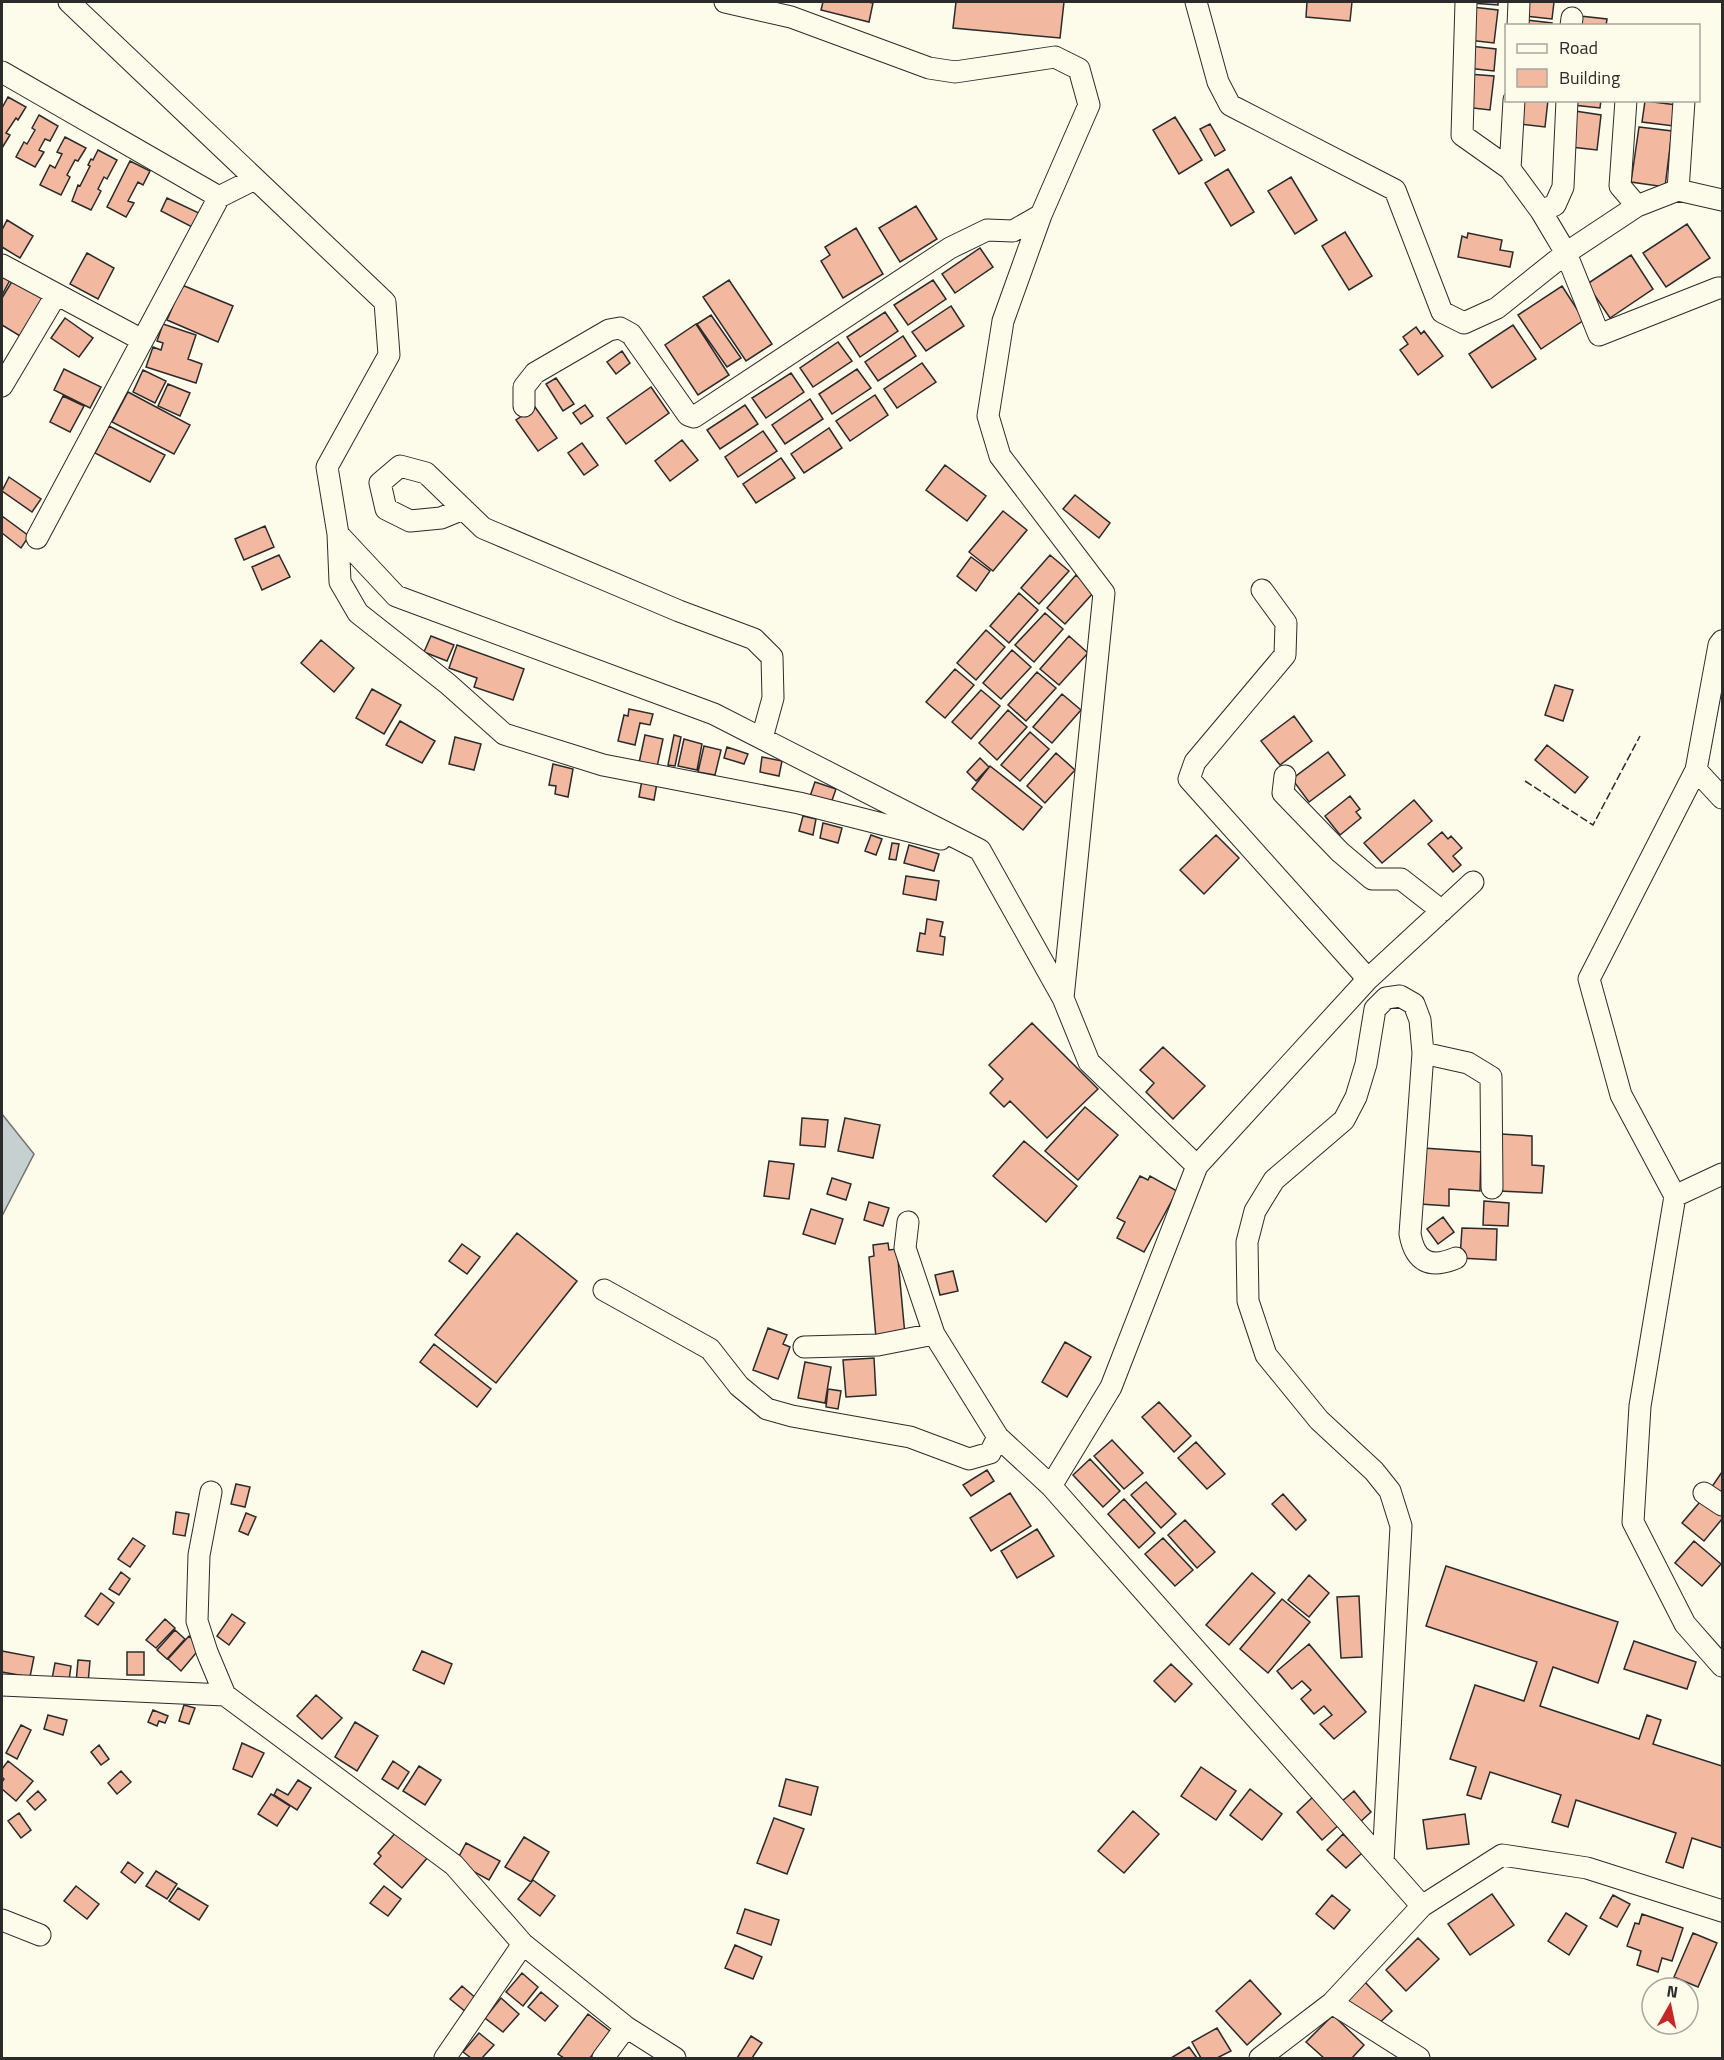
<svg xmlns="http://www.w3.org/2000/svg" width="1724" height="2060" viewBox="0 0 1724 2060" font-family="'Titillium Web',sans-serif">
<rect width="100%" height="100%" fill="#fdfbea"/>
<path fill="#c7d0d0" stroke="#74746e" stroke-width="1.5" d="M2 1114 34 1154 2 1216Z"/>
<path fill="#f2b8a0" stroke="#2b2b2b" stroke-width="1.5" d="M823 2H868L873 3 869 22 821 10Z
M956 2H1064L1060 38 953 28Z
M1307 2H1352L1350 21 1306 17Z
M1527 2H1554L1552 19 1525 16Z
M1471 3V2H1498V5Z
M1472 7 1498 10 1494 43 1468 40Z
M1580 16 1607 19 1606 26H1579Z
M1527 20 1552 23V26H1526Z
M1470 46 1496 49 1494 71 1467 68Z
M1468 74 1494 76 1490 110 1465 107Z
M8 97 26 107 18 120 16 118 6 133 10 135 2 148V108Z
M1522 100H1548L1545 127 1520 124Z
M1574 100H1601L1600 108 1573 105Z
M1645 101 1677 105 1674 126 1642 122Z
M1575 111 1601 115 1597 150 1571 147Z
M39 115 58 126 50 141 45 139 39 150 44 152 35 167 16 157 24 142 27 144 35 130 32 128Z
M1175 117 1202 160 1179 174 1153 130Z
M1210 124 1225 150 1215 156 1200 129Z
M1639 127 1672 131 1665 187 1631 182Z
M65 137 86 148 78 161 75 160 67 175 70 177 61 195 40 185 50 165 55 168 62 154 57 152Z
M98 150 117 160 107 179 104 177 98 189 101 191 91 210 72 201 78 185 80 186 90 166 88 165 91 159 93 160Z
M130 161 150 171 143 185 138 182 128 201 134 203 126 217 107 207Z
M1228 169 1254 212 1231 226 1205 183Z
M1291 177 1317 220 1295 234 1268 191Z
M167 198 201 214 194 228 161 211Z
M916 206 937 239 900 262 879 228Z
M7 220 33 236 20 258 2 247V230Z
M1687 224 1710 258 1666 287 1643 253Z
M856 228 883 274 843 298 821 261 830 255 825 247Z
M1345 232 1372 276 1349 290 1322 246Z
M1468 233 1502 240 1500 250 1513 252 1510 267 1458 257 1462 236 1467 238Z
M980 248 993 267 955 293 942 274Z
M87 253 114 268 98 299 70 284Z
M1631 255 1653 289 1610 318 1587 284Z
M2 275 10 280 2 295Z
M14 278 44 296 20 336 2 325V298Z
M729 280 772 344 746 361 703 297Z
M933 280 946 299 908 325 894 305Z
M182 285 233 306 218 342 167 320Z
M1562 286 1584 320 1541 349 1518 315Z
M951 306 964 326 926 351 912 332Z
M885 312 898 331 860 357 847 337Z
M711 315 741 358 727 367 697 324Z
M65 318 93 338 79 357 51 338Z
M163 324 196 335 188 359 202 364 196 383 146 367 153 347 161 350 163 343 157 341Z
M696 324 729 375 698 395 665 345Z
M1513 325 1536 359 1492 388 1469 354Z
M1416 327 1421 334 1424 331 1443 356 1418 375 1400 350 1408 344 1403 337Z
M903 336 916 356 878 381 865 362Z
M838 342 852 361 813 387 800 368Z
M622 351 630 363 616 374 607 362Z
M922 363 936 382 897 408 884 389Z
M64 369 101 387 90 408 54 390Z
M857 369 871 388 832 414 819 394Z
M143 370 166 381 155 403 133 392Z
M791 373 804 392 766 418 752 398Z
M556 378 574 404 563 411 546 384Z
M168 384 190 393 180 416 158 406Z
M651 387 669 413 626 444 607 418Z
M128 392 190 425 174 454 112 422Z
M875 395 888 415 850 441 836 421Z
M63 396 84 406 70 432 50 422Z
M810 399 823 419 785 444 772 425Z
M585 405 593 416 581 424 573 413Z
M745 405 758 424 720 449 707 430Z
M535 407 557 438 538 451 516 420Z
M109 426 165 455 150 482 95 453Z
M829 428 842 448 804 473 791 454Z
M763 431 777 451 738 477 725 457Z
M682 440 698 460 670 481 655 461Z
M582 443 598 465 584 475 568 453Z
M781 458 795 478 756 503 743 484Z
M945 465 986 496 967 521 926 490Z
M9 477 41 499 32 512 2 491Z
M1075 495 1110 523 1099 538 1063 509Z
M1003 511 1027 530 993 571 969 552Z
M2 516 29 536 21 548 2 533Z
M265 526 274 547 244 560 235 539Z
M279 555 290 577 262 590 252 567Z
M1050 555 1069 571 1039 604 1021 588Z
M971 557 990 571 976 591 957 576Z
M1076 575 1095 591 1065 624 1047 608Z
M1019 593 1038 610 1009 643 990 626Z
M1045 613 1063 629 1034 662 1015 645Z
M986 630 1005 647 976 680 957 663Z
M431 636 454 645 447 661 424 652Z
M1069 636 1088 653 1059 685 1040 669Z
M321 640 354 668 334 692 301 663Z
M457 645 524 669 513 700 474 687 477 678 449 668Z
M1012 650 1031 667 1001 699 983 683Z
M955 669 974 685 945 718 926 702Z
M1037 672 1056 688 1026 721 1008 705Z
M1555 685 1573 690 1563 721 1545 715Z
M372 689 401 705 384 734 356 718Z
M981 690 1000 706 971 739 952 722Z
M1062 694 1081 710 1052 743 1033 727Z
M629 709 653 714 650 725 640 723 635 745 618 741 624 715 628 716Z
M1008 710 1027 727 997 760 979 743Z
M1294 716 1312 741 1280 765 1261 741Z
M400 721 435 741 422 763 386 745Z
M1030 732 1049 749 1020 781 1001 765Z
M645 735 663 739 657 767 639 763Z
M674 735 681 737 675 766 668 765Z
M455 737 481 744 474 770 449 764Z
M684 739 702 744 697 770 678 766Z
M1547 745 1588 777 1575 793 1535 760Z
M704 746 721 750 715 775 698 772Z
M727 747 748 754 744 764 724 758Z
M1328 752 1345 775 1309 802 1292 779Z
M1056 753 1075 770 1045 803 1027 786Z
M762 757 782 761 779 776 760 772Z
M980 758 989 767 976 781 967 772Z
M553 764 573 769 568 797 555 794 556 786 549 785Z
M990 766 1042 807 1023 830 972 789Z
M642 780 657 783 654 800 639 797Z
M815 782 836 789 830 806 809 799Z
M1350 796 1360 809 1356 812 1361 818 1340 835 1325 816Z
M1414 800 1432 821 1382 863 1364 843Z
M803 816 816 819 813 835 799 831Z
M823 823 842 828 838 843 820 838Z
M1442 832 1448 839 1451 836 1462 848 1453 856 1461 865 1453 872 1428 844Z
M871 835 882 839 876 855 865 851Z
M1216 835 1239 858 1204 894 1180 870Z
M892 843 899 844 896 860 889 859Z
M909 845 939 854 934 871 904 863Z
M906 876 939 881 936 900 903 894Z
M927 919 943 922 940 936 945 937 943 955 917 951 920 933 925 934Z
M1032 1023 1098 1089 1047 1138 1010 1101 1004 1107 990 1093 1003 1079 989 1065Z
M1163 1047 1205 1086 1173 1119 1146 1092 1154 1083 1140 1070Z
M1085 1107 1118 1135 1078 1180 1045 1151Z
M802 1118 828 1120 825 1147 800 1145Z
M845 1118 880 1125 873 1158 838 1151Z
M1501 1134 1532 1136V1165L1544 1166 1542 1193 1499 1191Z
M1024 1141 1077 1186 1046 1222 993 1176Z
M1423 1148 1481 1152 1480 1191 1449 1189V1206L1420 1204Z
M769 1161 794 1164 789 1199 764 1196Z
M1140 1176 1148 1180 1150 1176 1177 1191 1144 1252 1117 1238 1125 1222 1117 1218Z
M832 1178 851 1184 846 1200 827 1194Z
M1484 1201 1509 1203 1508 1226 1483 1225Z
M869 1202 889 1208 883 1226 864 1220Z
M811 1209 843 1219 835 1244 803 1234Z
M1443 1217 1454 1232 1438 1244 1427 1229Z
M1462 1228 1497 1229 1496 1260 1460 1258Z
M517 1233 577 1281 496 1383 435 1335Z
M888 1243 889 1250 897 1249 905 1335 876 1338 869 1257 874 1256 873 1245Z
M462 1244 480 1257 467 1274 449 1261Z
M953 1271 958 1291 940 1295 935 1275Z
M768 1328 787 1335 783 1344 790 1347 778 1379 753 1370Z
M1065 1342 1091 1357 1067 1397 1042 1382Z
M434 1344 491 1389 477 1407 420 1362Z
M874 1358 876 1395 846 1397 843 1360Z
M805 1362 831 1367 825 1403 798 1398Z
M828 1389 841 1391 838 1409 826 1407Z
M1159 1402 1191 1436 1174 1452 1142 1417Z
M1112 1440 1143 1473 1124 1489 1094 1456Z
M1196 1442 1225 1474 1207 1489 1178 1458Z
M1090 1459 1120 1491 1103 1507 1073 1475Z
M987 1470 994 1481 971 1496 963 1485Z
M1722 1472V1496L1711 1488Z
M1146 1482 1176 1514 1161 1528 1131 1495Z
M236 1484 250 1487 245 1507 231 1504Z
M1010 1493 1031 1526 991 1551 970 1518Z
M1283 1494 1306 1520 1296 1530 1272 1504Z
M1705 1496 1722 1511V1519L1704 1541 1682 1523Z
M1124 1499 1155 1533 1139 1548 1108 1514Z
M176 1512 189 1514 185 1536 173 1534Z
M246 1513 256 1517 248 1535 239 1531Z
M1185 1520 1215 1552 1197 1568 1168 1535Z
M1037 1529 1054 1556 1017 1578 1001 1551Z
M133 1538 145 1546 130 1567 118 1559Z
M1163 1538 1193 1570 1175 1586 1145 1554Z
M1694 1541 1721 1564 1702 1586 1675 1563Z
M1446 1566 1618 1622 1598 1683 1553 1667 1540 1706 1639 1739 1647 1715 1661 1720 1653 1744 1722 1766V1848L1692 1838 1683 1868 1666 1862 1676 1833 1576 1800 1568 1827 1552 1822 1561 1795 1490 1772 1481 1799 1467 1795 1476 1767 1450 1759 1475 1685 1524 1701 1537 1662 1426 1626Z
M121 1572 130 1579 119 1595 109 1589Z
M1252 1573 1275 1593 1229 1645 1206 1625Z
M1309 1575 1329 1593 1309 1617 1288 1600Z
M101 1593 114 1603 98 1625 85 1616Z
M1359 1596 1362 1657 1341 1658 1337 1597Z
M1282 1599 1310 1622 1268 1673 1240 1649Z
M232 1614 245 1623 229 1645 217 1636Z
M165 1619 175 1628 156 1648 146 1640Z
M175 1630 185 1639 167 1659 157 1650Z
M189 1636 201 1647 181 1671 168 1659Z
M1634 1641 1696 1662 1687 1689 1624 1669Z
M1309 1644 1366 1712 1334 1739 1320 1724 1332 1715 1324 1706 1314 1714 1301 1699 1311 1690 1302 1681 1292 1689 1277 1671Z
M2 1651 34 1657 30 1677 2 1672Z
M422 1651 452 1664 444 1684 413 1670Z
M127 1652H144V1675H127Z
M78 1660 90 1661 88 1683H76Z
M55 1663 71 1666 68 1687 51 1684Z
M1171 1664 1192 1684 1175 1702 1154 1681Z
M316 1695 342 1718 322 1739 297 1716Z
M184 1705 195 1708 189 1724 179 1721Z
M153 1710 168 1716 165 1723 159 1721 157 1726 148 1722Z
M48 1715 67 1720 63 1735 44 1729Z
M355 1722 378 1736 357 1771 335 1757Z
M21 1725 31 1730 17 1759 6 1753Z
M242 1743 264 1753 252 1777 233 1769Z
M99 1745 109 1759 101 1765 91 1752Z
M8 1761 33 1781 16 1801 2 1789V1782L4 1779 2 1777V1769Z
M393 1761 409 1772 398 1789 382 1779Z
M419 1766 441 1780 425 1805 403 1791Z
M1201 1767 1236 1791 1216 1820 1181 1796Z
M121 1771 131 1782 117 1794 108 1783Z
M786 1779 818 1787 811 1815 779 1806Z
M298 1780 311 1788 297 1810 274 1795 277 1789 288 1795Z
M1250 1789 1282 1814 1262 1840 1230 1815Z
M38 1791 46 1800 35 1810 27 1801Z
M1354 1791 1371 1812 1359 1823 1341 1802Z
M271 1794 290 1806 277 1826 258 1814Z
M1315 1795 1341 1823 1322 1840 1297 1812Z
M1133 1811 1159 1834 1124 1873 1098 1851Z
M19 1813 31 1830 21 1838 8 1821Z
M1465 1814 1469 1844 1427 1849 1423 1820Z
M774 1818 804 1829 787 1874 757 1863Z
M397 1831 428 1857 402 1888 374 1864 381 1856 378 1853Z
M1343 1834 1362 1853 1346 1868 1327 1850Z
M524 1837 549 1852 531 1882 505 1867Z
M466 1843 500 1861 489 1880 456 1862Z
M128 1862 143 1873 135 1883 121 1872Z
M156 1871 177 1884 167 1899 146 1886Z
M533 1880 555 1896 540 1916 518 1899Z
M76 1886 99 1904 87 1919 64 1901Z
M384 1886 401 1899 388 1916 370 1903Z
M178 1888 208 1906 199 1920 169 1901Z
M1492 1894 1514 1925 1470 1955 1448 1924Z
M1332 1895 1350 1910 1334 1929 1316 1914Z
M1613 1895 1630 1904 1617 1927 1600 1918Z
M745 1909 779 1920 771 1945 737 1933Z
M1566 1913 1587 1926 1569 1955 1548 1941Z
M1642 1914 1683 1928 1672 1961 1662 1958 1658 1972 1637 1965 1641 1951 1627 1946 1635 1923 1639 1924Z
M1693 1933 1717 1943 1698 1987 1674 1977Z
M1418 1938 1439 1959 1406 1991 1386 1970Z
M735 1945 762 1957 753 1979 725 1968Z
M522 1973 538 1987 523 2006 506 1992Z
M1250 1980 1281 2014 1247 2045 1216 2011Z
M1365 1982 1392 2011 1374 2028 1347 1999Z
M462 1986 478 2000 466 2012 450 1999Z
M541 1992 558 2006 545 2021 528 2007Z
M501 1998 519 2014 503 2032 485 2018Z
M588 2014 610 2031 590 2058H564L558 2054Z
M1333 2015 1364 2045 1352 2058H1324L1306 2042Z
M1217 2028 1231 2051 1217 2058H1201L1192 2042Z
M479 2033 494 2045 482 2058H471L463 2052Z
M751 2036 762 2043 752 2058H737Z
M1189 2047 1197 2058H1171Z"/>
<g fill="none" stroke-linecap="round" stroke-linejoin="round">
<g stroke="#2b2b2b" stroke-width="23">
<path id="minor" d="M69 2 385 302 389 355 327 467 338 534 396 596 714 714 980 850 1063 998 1089 1062 1197 1166 1111 1387 1051 1486 1422 1906
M725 2 791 17 929 68 955 72 1055 57 1079 69 1089 105 1041 215 1003 321 988 416 1000 456 1104 593 1063 998
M1196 2 1218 82 1230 105 1395 190 1442 312 1464 323 1497 308 1566 253 1637 206 1678 190 1722 200
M1466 2 1462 135 1510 169 1541 211 1566 253 1599 335 1718 288H1722
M1518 26 1519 2
M1571 26 1572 18
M2 72 219 197
M1626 100 1620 186 1637 206
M1510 169 1514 100
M1678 190 1684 101
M1541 211 1555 205 1563 187 1567 100
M2 265 142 340
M2 386 56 295
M524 406V387L535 373 609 330 620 328 631 334 688 415 694 417 950 248 987 230 1013 231 1041 215
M463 509 441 518 410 521 386 509 380 483 400 466 426 473 483 528 679 611 754 639 772 657 773 698 762 738
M338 534 340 582 358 613 448 684 504 734 603 765 799 803 941 839
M37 538 219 197 255 179
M1262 590 1286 623 1285 655 1195 762 1189 779 1368 979
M1722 641 1719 645 1696 770 1589 979 1621 1095 1675 1196 1640 1406 1633 1522 1685 1624 1722 1666
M1696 770 1722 798
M1285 776 1283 793 1340 852 1372 879H1401L1442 911
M1423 1053 1468 1063 1491 1077 1492 1188
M1197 1166 1368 979 1473 882
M1675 1196 1722 1174
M908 1222 905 1248 934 1334 998 1437 1051 1486
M604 1290 710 1349 739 1386 767 1409 792 1416 910 1437 969 1459 990 1453 998 1437
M804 1347 878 1345 934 1334
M211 1492 199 1555 197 1621 207 1652 225 1695
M1704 1493 1722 1505
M2 1685 225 1695 454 1865 523 1944 626 2027 675 2058
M1383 1862 1401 1526 1390 1491 1374 1471 1319 1420 1266 1355 1248 1301 1247 1242 1255 1211 1274 1180 1344 1120 1356 1097 1366 1064 1375 1009 1386 998 1400 996 1414 1004 1420 1020 1423 1053 1410 1234C1415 1262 1430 1269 1456 1258
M2 1920 40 1935
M1332 2003 1419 2058
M445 2058 523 1944
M603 2058 626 2027
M1260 2058 1332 2003 1422 1906 1502 1855 1587 1868 1722 1911"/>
</g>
<use href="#minor" stroke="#fdfbea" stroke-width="21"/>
<path stroke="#2b2b2b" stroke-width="1.5" stroke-dasharray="8 3" stroke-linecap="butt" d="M1525 781 1593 825 1640 736"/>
</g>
<rect width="1724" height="2060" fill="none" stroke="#2b2b2b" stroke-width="6"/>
<rect x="1505" y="24" width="195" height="78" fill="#fdfbea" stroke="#a9a89e" stroke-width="1.5"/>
<rect x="1517" y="44" width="30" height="9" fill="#fdfbea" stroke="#a9a89e" stroke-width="1.5"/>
<text x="1559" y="54" font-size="18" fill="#2b2b2b">Road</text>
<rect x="1517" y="69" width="30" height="18" fill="#f2b8a0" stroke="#a9a89e" stroke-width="1.5"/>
<text x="1559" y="84" font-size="18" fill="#2b2b2b">Building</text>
<g transform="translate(1670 2006) rotate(9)"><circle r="28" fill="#fdfbea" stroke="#a9a89e" stroke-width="1.5"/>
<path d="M0-4.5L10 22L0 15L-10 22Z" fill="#c62828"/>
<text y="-9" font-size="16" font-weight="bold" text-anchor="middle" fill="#2b2b2b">N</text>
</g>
</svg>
